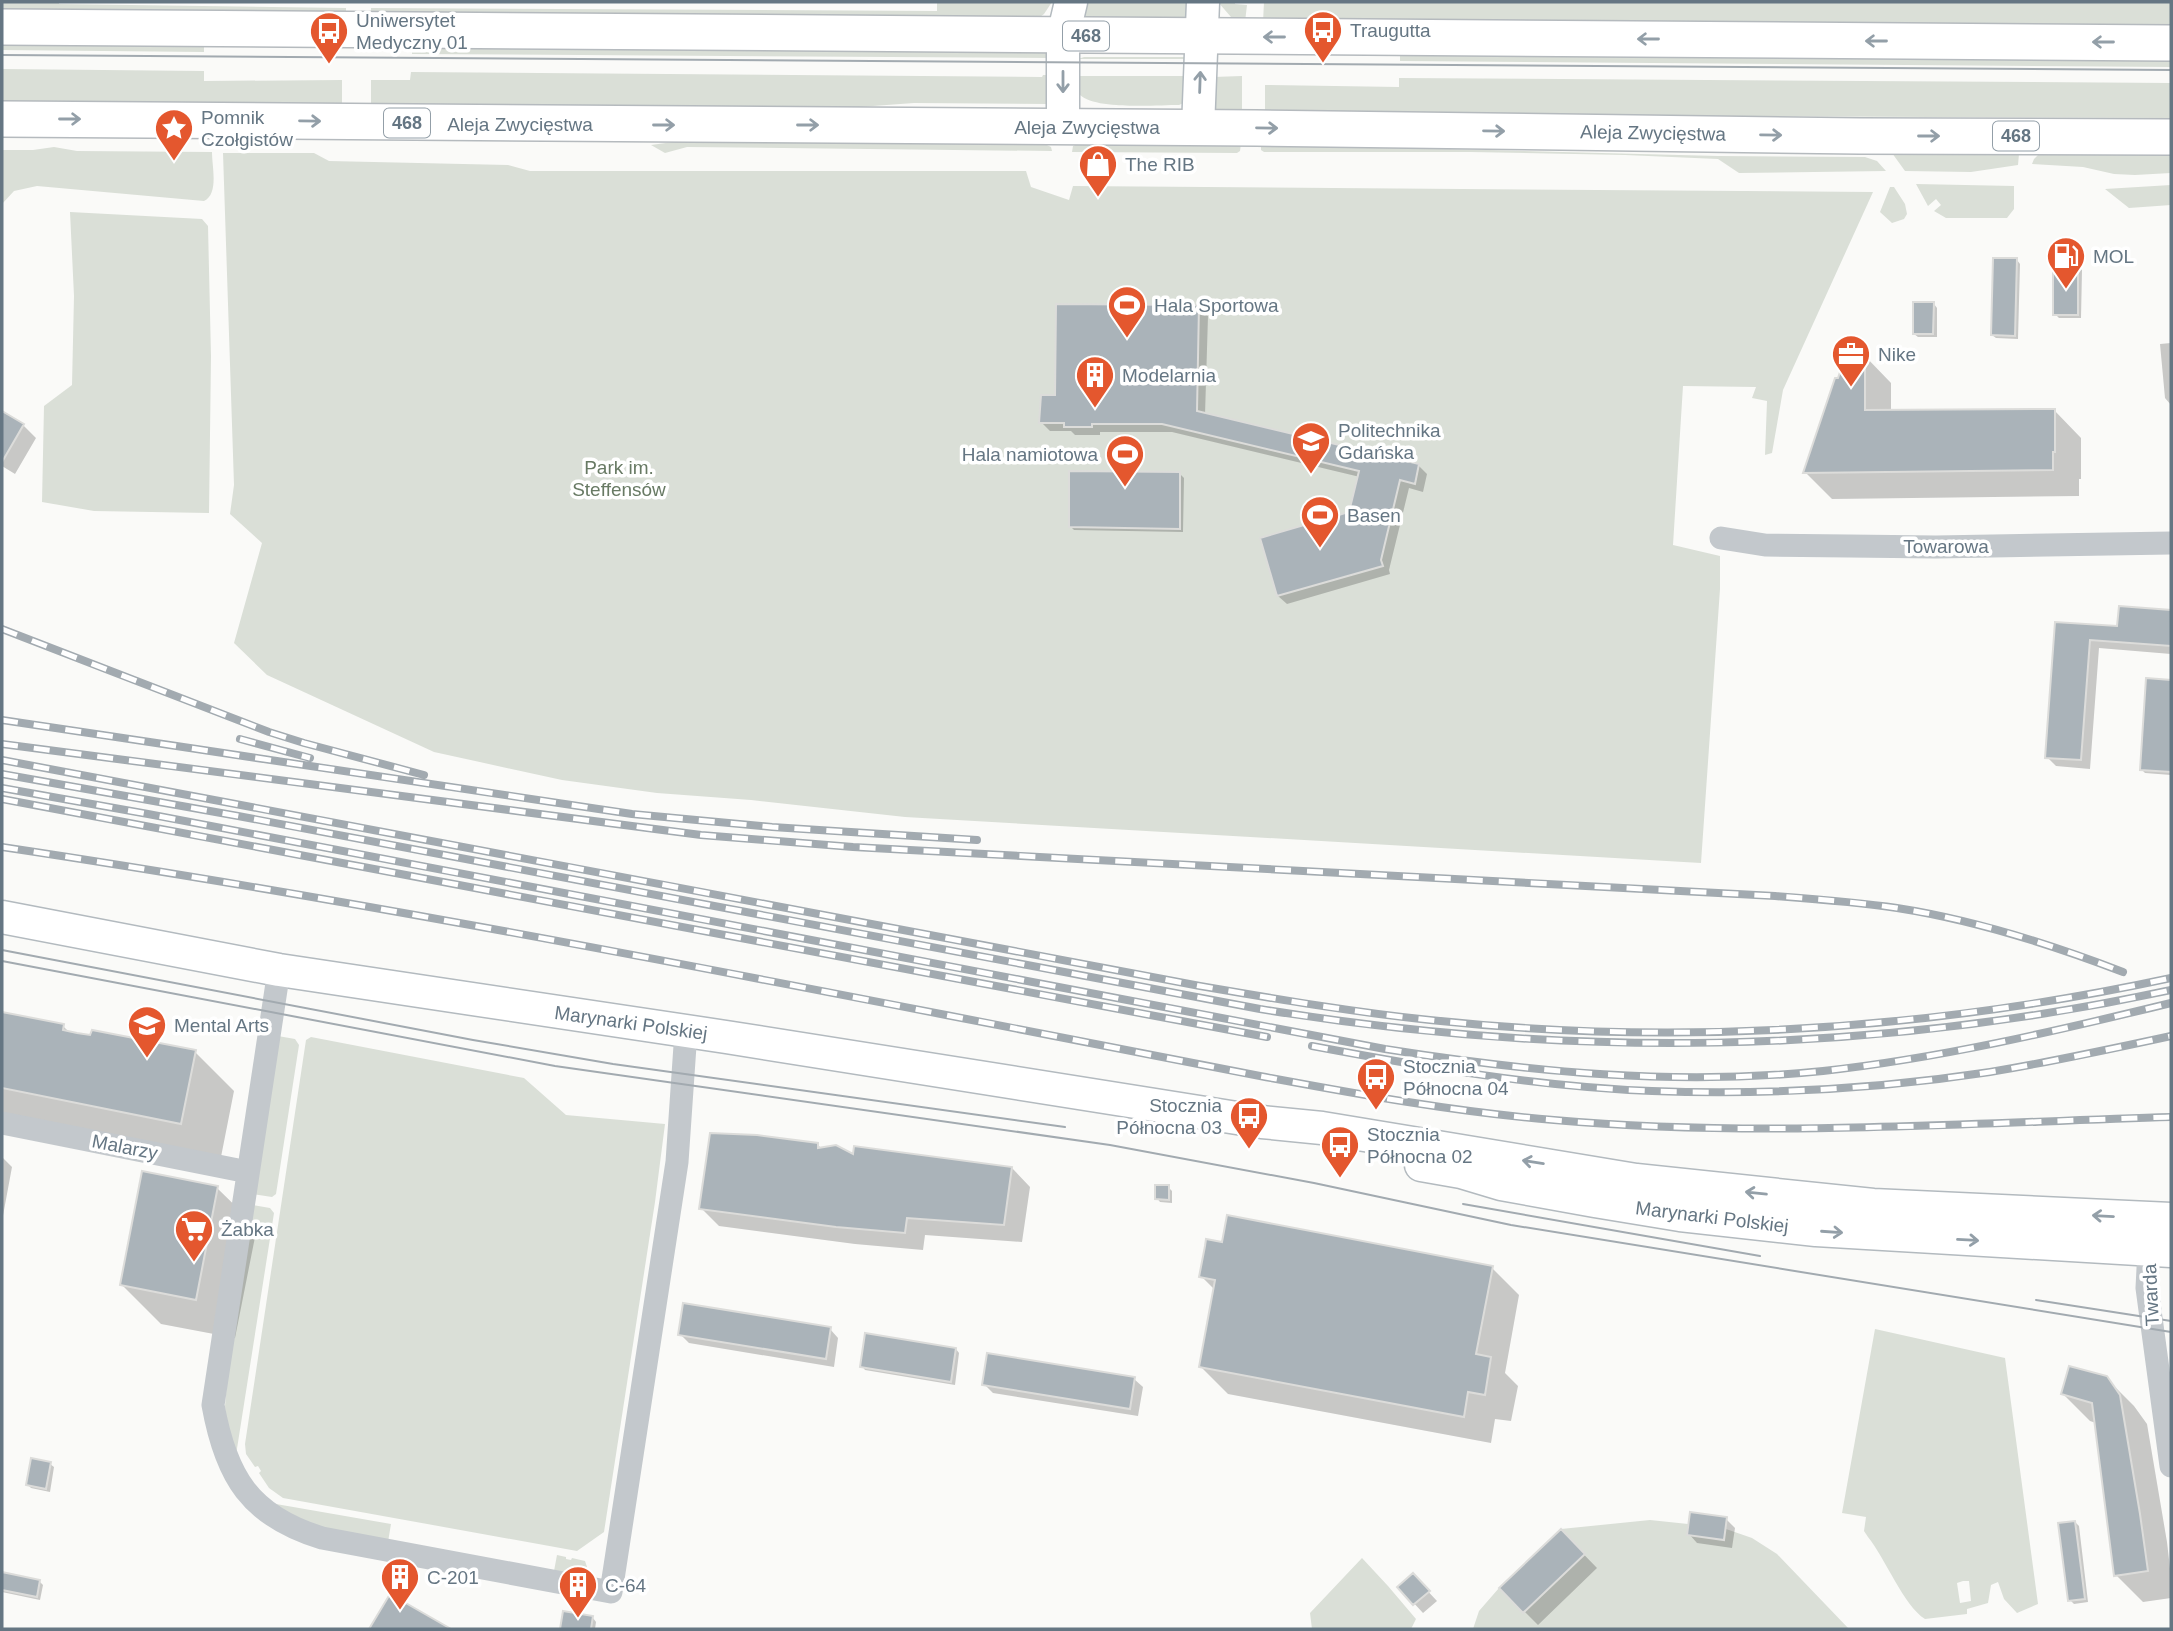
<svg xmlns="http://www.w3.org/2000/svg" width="2173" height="1631" viewBox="0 0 2173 1631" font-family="Arial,sans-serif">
<rect width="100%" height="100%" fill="#fafaf8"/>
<path fill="#dadfd7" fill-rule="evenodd" d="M2 2H59V4L346 8V15L2 10Z
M655 2H1052L1044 14 1040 17 371 15V8L937 11V3Z
M1086 2H1193L1194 22 1080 21Z
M1218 2H1235V4L1247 5 1245 22 1231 17Z
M1264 2H2171V26L1263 22Z
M2 42 204 43V52L2 50Z
M412 45 1049 50 1050 58 412 54Z
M1400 54 2171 58V67L1400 61Z
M1084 57H1191V59H1078Z
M2 69 204 71V81L342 80V107L2 103Z
M411 72 1042 77 1043 75H1050L1047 104 914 103 832 109 371 107V80H410Z
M1070 76H1192L1186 102 1179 105C1156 105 1096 110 1080 95 1075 90 1073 82 1070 76Z
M1242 76V114L1213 113V77Z
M1399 78 2171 83V118L1265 114V85L1399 87Z
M774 141 1045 144 1051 147 1052 151 687 147 665 153 651 145 673 142Z
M1079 143 1241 144 1240 151 1237 153 1072 152 1073 146Z
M1261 144 1718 156 1865 157 1877 161 1886 171 1739 173 1718 159 1625 155 1470 152H1264L1261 150Z
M54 147 77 151 212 152C212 167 219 194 204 201L37 186 14 191 2 204V150H33Z
M2171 151V173L2135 175 2114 174 2083 167 2032 164 2034 159 2041 152Z
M223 153H314L329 161 508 165 530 171H1026L1031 187 1069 200 1073 186 1873 192 1783 390 1772 453 1765 455 1767 401 1752 398 1756 387 1683 386 1673 545 1720 556V589L1701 863 905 817 751 800 657 793 562 780 434 752 267 675 234 643 262 543 230 514 234 485Z
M1892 153 2019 154 2018 165 1971 172 1905 171Z
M1916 184 2014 186V209L2007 218H1946L1934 211 1941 205 1936 199 1928 206Z
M2171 185V205L2129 208 2105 189Z
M1890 187H1894L1905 204 1907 214 1904 219 1892 223 1880 212Z
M70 212 202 219 208 226 211 356 209 513 94 511 42 502 44 406 72 385 74 296Z
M278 1036 295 1039 299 1045 276 1194 272 1197 253 1194Z
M311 1037 524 1078 566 1115 665 1124 655 1202 604 1532 577 1551 283 1498 269 1488 259 1473 261 1471 258 1466 255 1467 246 1454 245 1444 306 1040Z
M252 1205 270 1208 274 1213 236 1455 226 1424 225 1406 231 1335Z
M1875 1329 2005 1358 2038 1604 2017 1613 2004 1599 1998 1582 1991 1585 1988 1603 1967 1609V1614L1925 1619C1904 1606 1885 1558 1868 1537L1864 1531 1866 1517 1842 1513ZM1963 1581H1969L1971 1601 1960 1603 1957 1583Z
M276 1504 391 1524 388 1542C355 1534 299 1529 276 1504Z
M1690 1512 1727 1517 1726 1529 1752 1538 1777 1554 1849 1629H1473L1479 1611 1499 1588 1561 1529 1650 1520 1688 1524Z
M557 1555 566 1557V1559L571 1560 572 1558 585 1561 587 1567 585 1576 554 1571Z
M1362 1558 1388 1586 1416 1619 1411 1629H1312L1310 1613Z"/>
<path fill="#0003" d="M2017 260 2020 264 2018 339 1996 338 1992 335Z
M2078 267 2082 270 2081 318H2059L2055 314Z
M1934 304 1937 308V337H1918L1914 334Z
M1199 307 1208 316 1205 415 1418 465 1427 474 1423 492 1409 488 1389 570 1390 574 1287 604 1278 596 1350 513 1360 477 1172 432H1100V435H1075L1071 431H1050L1041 422 1057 396Z
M2171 343V405L2165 398 2160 344Z
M1864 355 1891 383V412L2054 410 2081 438V479H2079V496L1832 499 1805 472Z
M2 413 23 425 36 438 15 474 2 466Z
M1180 474 1184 478 1183 532 1074 530 1070 526Z
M2120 608 2171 612V654L2099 648 2090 769 2056 766 2047 757 2057 624 2119 628Z
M2148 680 2171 681V775L2145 773 2141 769Z
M2 1014 63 1026 70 1033 195 1052 234 1091 220 1162 2 1119Z
M818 1145 822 1149 854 1157 1012 1168 1030 1187 1022 1242 925 1235 923 1250 855 1244 719 1226 701 1208Z
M2 1157 12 1167 2 1221Z
M1168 1187 1172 1191V1203L1160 1202 1157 1198Z
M217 1188 257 1227 235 1338 161 1324 121 1284Z
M1492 1268 1519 1295 1505 1373 1518 1386 1511 1421 1495 1419 1491 1443 1228 1394 1201 1367 1215 1290 1201 1276Z
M830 1329 838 1338 834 1367 689 1343 680 1334Z
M956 1349 959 1353 955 1385 865 1370 862 1366Z
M2106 1378 2134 1406 2147 1424 2167 1542 2171 1577V1598L2143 1602 2116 1575 2096 1423 2090 1421 2063 1394Z
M1134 1379 1143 1387 1138 1416 993 1393 984 1384Z
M50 1464 54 1467 50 1492 31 1488 27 1484Z
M1726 1519 1735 1528 1732 1548 1697 1543 1689 1534Z
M2075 1522 2079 1526 2088 1602 2074 1604 2070 1600Z
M1561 1531 1597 1568 1538 1625 1501 1588Z
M2 1574 39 1581 43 1585 40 1600 2 1592Z
M1421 1584 1437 1601 1423 1613 1399 1587Z
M565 1613 593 1618 596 1622 595 1629H562Z"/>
<path fill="#aab3b9" stroke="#dcdcda" stroke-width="2" d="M1993 258H2017L2015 336 1991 335Z
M2053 265H2078V315H2053Z
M1913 302H1934L1933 334H1913Z
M1056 304 1199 305 1197 411 1419 464 1415 484 1400 480 1381 560 1383 566 1277 596 1260 538 1349 512 1359 471 1162 424H1092V427H1064V423H1039L1041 395H1055Z
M1848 348 1865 354V410L2055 409V452H2053V470L1803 473 1835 378H1838Z
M2 411 24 424 2 462Z
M1069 471 1180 472V529L1069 527Z
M2119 606 2171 610V646L2090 640 2081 760 2045 758 2055 622 2117 626Z
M2146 678 2171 680V772L2140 770Z
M2 1012 64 1024 63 1030 77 1033 90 1035 92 1030 196 1050 181 1124 2 1088Z
M710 1133 757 1135 818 1143V1148L836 1145 853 1154 854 1146 1012 1167 1004 1225 907 1218 905 1233 836 1227 699 1209Z
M142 1171 218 1186 196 1300 120 1285Z
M1155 1185H1169V1200L1155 1199Z
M1227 1215 1493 1266 1476 1354 1491 1357 1485 1395 1468 1392 1464 1417 1199 1367 1215 1280 1199 1277 1205 1246 1206 1239 1222 1242Z
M683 1303 831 1327 826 1359 678 1335Z
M865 1333 956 1348 951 1382 860 1367Z
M987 1353 1135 1377 1130 1409 982 1385Z
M2069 1366 2107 1376 2120 1395 2140 1514 2148 1571 2114 1576 2092 1403 2061 1394Z
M31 1458 51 1462 46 1489 26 1485Z
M1690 1512 1727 1517 1724 1540 1687 1535Z
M2075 1521 2085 1599 2068 1601 2058 1523Z
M1561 1529 1585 1554 1523 1613 1499 1588Z
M2 1572 40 1580 37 1597 2 1590Z
M1413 1573 1430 1591 1413 1605 1397 1587Z
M390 1594 451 1629H369Z
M563 1611 593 1616 591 1629H560Z"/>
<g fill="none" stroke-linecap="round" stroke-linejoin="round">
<g stroke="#b3babf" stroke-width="35">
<path id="secondary" d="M1063 127V36L1071 2
M1198 128 1203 2
M2 917 279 970 726 1037 1262 1122 1322 1128 1636 1180 1873 1205 2171 1219
M1421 1165 1461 1172 1501 1184 1595 1201 1680 1215 1816 1230 2171 1251"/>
</g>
<g stroke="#b5babe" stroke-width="38">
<path id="primary" d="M2 27 2171 43
M2 119 1256 128 1860 136 2171 137"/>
</g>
<path stroke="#c3c8cc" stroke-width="23" d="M1721 538 1765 545 1849 546 1936 547 2171 543
M279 970 213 1405C226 1477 250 1516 322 1538L611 1592 677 1162 686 1031
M2 1123 248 1172
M2149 1249 2147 1288 2171 1466"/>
<use href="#secondary" stroke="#fff" stroke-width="32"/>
<use href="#primary" stroke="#fff" stroke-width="35"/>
<path stroke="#a2aab0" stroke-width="2" d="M2 55 2171 70
M2 950 473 1040 613 1064 1065 1127
M2 961 555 1066 1110 1145 1314 1183 1511 1225 2171 1332
M1463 1204 1760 1256
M2036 1300 2171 1321"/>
<g stroke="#a2aab0" stroke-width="8">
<path id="rail" d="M2 629 269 732 304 743 424 775
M2 720 632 814 772 827 977 840
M240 739 310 758
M2 744 701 835 853 847 1775 896C1816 899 1857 902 1897 908 1975 920 2050 944 2123 972
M2 760 1200 986C1276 999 1353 1012 1430 1020 1677 1046 1928 1030 2171 978
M2 774 238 816 1260 1009C1568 1059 1866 1055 2171 990
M2 788 148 814 1385 1049C1531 1072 1676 1086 1823 1071 1941 1058 2056 1031 2171 1003
M2 799 1267 1037
M2 847C318 894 632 954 946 1015 1051 1035 1155 1056 1260 1076 1357 1094 1455 1112 1554 1120 1760 1138 1965 1123 2171 1117
M1312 1046C1425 1067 1538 1087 1652 1091 1765 1095 1878 1089 1990 1072 2051 1062 2111 1049 2171 1036"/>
</g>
<use href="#rail" stroke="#fff" stroke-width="5" stroke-dasharray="16" stroke-linecap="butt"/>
</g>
<defs><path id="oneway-shaft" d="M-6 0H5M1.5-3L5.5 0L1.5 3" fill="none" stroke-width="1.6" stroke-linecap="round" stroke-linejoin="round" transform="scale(1.75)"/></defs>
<g stroke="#939fa8">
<use href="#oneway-shaft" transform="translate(1274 37) rotate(-180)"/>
<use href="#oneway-shaft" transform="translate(1648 39) rotate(-180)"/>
<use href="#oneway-shaft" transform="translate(1876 41) rotate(-180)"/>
<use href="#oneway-shaft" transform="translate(2103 42) rotate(-180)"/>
<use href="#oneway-shaft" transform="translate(1063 82) rotate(90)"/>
<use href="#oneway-shaft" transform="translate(1200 82) rotate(-88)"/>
<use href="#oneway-shaft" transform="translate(70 119)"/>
<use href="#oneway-shaft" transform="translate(310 121) rotate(1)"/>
<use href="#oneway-shaft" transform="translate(664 125)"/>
<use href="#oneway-shaft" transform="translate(808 125)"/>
<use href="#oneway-shaft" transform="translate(1267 128) rotate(1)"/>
<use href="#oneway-shaft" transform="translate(1494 131) rotate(1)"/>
<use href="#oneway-shaft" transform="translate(1771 135) rotate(1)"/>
<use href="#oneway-shaft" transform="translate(1929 136)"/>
<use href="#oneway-shaft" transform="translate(1533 1162) rotate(-171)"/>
<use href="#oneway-shaft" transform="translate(1756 1193) rotate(-174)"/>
<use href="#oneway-shaft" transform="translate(2103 1216) rotate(-177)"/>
<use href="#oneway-shaft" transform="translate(1832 1232) rotate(4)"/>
<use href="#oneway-shaft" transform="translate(1968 1240) rotate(3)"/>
</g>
<defs>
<g id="bus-pin" transform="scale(2.0125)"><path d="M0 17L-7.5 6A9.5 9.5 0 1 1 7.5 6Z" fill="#e4572e" stroke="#fff"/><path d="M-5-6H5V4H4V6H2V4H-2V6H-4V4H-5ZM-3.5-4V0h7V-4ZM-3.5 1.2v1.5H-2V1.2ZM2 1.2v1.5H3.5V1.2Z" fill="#fff"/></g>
<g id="sight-pin" transform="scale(2.0125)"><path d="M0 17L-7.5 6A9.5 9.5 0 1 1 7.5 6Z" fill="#e4572e" stroke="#fff"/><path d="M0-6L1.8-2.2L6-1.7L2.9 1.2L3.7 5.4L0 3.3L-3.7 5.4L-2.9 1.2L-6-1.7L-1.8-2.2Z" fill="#fff"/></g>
<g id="shop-pin" transform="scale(2.0125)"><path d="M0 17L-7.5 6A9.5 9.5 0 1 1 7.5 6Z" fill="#e4572e" stroke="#fff"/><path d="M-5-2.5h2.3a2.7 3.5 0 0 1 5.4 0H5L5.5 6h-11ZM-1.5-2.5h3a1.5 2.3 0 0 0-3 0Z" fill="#fff"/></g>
<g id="fuel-pin" transform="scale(2.0125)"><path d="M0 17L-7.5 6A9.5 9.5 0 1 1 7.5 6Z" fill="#e4572e" stroke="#fff"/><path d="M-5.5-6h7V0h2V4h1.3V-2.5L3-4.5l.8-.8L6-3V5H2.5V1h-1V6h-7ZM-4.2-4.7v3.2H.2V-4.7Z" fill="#fff"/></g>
<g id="stadium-pin" transform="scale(2.0125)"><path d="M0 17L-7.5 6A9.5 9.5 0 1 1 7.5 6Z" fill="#e4572e" stroke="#fff"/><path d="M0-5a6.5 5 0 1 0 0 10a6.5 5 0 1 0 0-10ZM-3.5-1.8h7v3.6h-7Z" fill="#fff"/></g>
<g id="office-pin" transform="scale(2.0125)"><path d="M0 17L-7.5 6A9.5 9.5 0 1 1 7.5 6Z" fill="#e4572e" stroke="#fff"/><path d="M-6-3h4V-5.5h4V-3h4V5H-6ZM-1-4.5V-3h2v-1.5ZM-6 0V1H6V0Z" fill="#fff"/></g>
<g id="building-pin" transform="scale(2.0125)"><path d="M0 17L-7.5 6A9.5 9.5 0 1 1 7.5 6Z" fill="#e4572e" stroke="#fff"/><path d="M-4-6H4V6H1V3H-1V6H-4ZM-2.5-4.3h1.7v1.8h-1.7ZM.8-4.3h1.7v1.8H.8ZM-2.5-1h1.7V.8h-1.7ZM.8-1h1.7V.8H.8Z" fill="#fff"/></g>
<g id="university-pin" transform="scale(2.0125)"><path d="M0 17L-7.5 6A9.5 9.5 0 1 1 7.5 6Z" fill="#e4572e" stroke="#fff"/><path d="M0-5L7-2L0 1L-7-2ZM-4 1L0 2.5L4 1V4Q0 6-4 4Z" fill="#fff"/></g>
<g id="school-pin" transform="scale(2.0125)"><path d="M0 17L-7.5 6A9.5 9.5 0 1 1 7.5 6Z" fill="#e4572e" stroke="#fff"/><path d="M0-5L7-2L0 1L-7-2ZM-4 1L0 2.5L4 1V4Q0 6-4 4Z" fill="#fff"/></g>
<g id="supermarket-pin" transform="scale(2.0125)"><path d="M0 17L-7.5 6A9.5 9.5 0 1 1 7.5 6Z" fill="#e4572e" stroke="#fff"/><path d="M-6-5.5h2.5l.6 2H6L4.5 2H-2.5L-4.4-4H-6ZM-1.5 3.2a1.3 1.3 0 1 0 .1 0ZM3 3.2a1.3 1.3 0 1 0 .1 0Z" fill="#fff"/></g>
</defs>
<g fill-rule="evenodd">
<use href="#bus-pin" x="1323" y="30"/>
<use href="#bus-pin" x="329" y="31"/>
<use href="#sight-pin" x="174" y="128"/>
<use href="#shop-pin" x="1098" y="164"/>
<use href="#fuel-pin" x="2066" y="256"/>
<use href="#stadium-pin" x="1127" y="305"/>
<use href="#office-pin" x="1851" y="354"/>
<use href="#building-pin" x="1095" y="375"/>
<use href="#university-pin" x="1311" y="441"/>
<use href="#stadium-pin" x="1125" y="454"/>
<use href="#stadium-pin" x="1320" y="515"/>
<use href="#school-pin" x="147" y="1025"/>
<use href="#bus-pin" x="1376" y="1077"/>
<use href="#bus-pin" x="1249" y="1116"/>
<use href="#bus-pin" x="1340" y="1145"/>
<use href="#supermarket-pin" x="194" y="1229"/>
<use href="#building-pin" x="400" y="1577"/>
<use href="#building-pin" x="578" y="1585"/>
</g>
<g text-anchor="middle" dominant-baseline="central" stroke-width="7" stroke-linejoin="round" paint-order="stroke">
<g fill="#fff" stroke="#939fa8" stroke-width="2">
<rect x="1063" y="21.5" width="46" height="29" rx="5"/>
<rect x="384" y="108.5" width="46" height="29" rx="5"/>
<rect x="1993" y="121.5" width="46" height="29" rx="5"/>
</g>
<g font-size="18" font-weight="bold" fill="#657683">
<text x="1086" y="36">468</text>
<text x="407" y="123">468</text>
<text x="2016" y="136">468</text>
</g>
<g font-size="19" fill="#657683" stroke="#fff" text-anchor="start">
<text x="356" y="20">Uniwersytet<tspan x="356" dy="22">Medyczny 01</tspan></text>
<text x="1350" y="30">Traugutta</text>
<text x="201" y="117">Pomnik<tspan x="201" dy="22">Czołgistów</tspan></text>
<text x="1125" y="164">The RIB</text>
<text x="2093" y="256">MOL</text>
<text x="1154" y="305">Hala Sportowa</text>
<text x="1878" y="354">Nike</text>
<text x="1122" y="375">Modelarnia</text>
<text x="1338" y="430">Politechnika<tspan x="1338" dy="22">Gdańska</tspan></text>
<text x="1098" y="454" text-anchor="end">Hala namiotowa</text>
<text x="1347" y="515">Basen</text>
<text x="174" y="1025">Mental Arts</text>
<text x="1403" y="1066">Stocznia<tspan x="1403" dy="22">Północna 04</tspan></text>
<text x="1222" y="1105" text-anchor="end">Stocznia<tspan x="1222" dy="22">Północna 03</tspan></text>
<text x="1367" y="1134">Stocznia<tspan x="1367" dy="22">Północna 02</tspan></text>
<text x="221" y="1229">Żabka</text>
<text x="427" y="1577">C-201</text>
<text x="605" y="1585">C-64</text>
</g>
<g font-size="19" fill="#657683" stroke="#fff">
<text x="520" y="124">Aleja Zwycięstwa</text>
<text x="1087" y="127">Aleja Zwycięstwa</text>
<text transform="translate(1653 133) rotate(1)">Aleja Zwycięstwa</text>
<text x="1946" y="546">Towarowa</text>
<text transform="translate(631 1023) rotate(8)">Marynarki Polskiej</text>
<text transform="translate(125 1147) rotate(11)">Malarzy</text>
<text transform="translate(1712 1217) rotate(7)">Marynarki Polskiej</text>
<text transform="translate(2151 1295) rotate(-93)">Twarda</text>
</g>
<g font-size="19" fill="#687a64" stroke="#fff">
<text x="619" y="467">Park im.<tspan x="619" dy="22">Steffensów</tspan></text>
</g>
</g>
<rect width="2173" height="1631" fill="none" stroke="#657683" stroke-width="7"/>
</svg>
